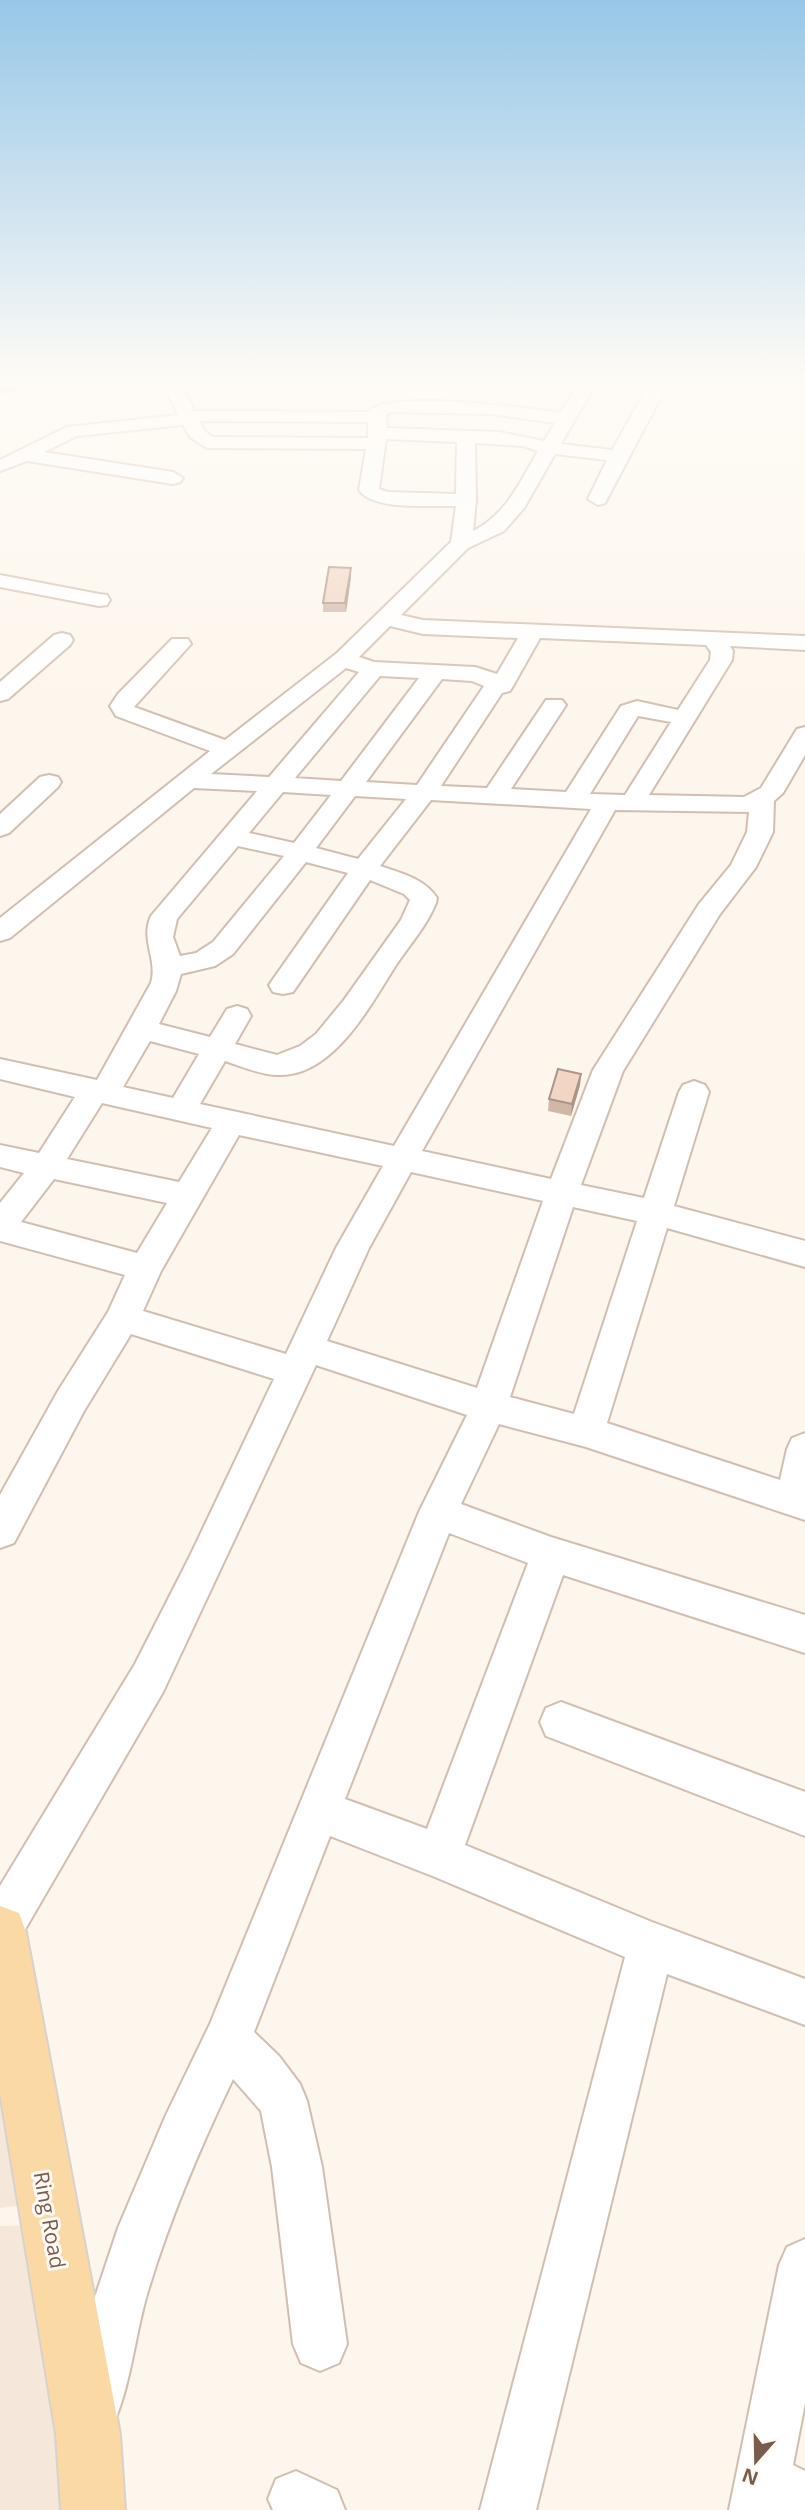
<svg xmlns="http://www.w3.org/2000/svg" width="805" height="2510" viewBox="0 0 805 2510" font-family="'Open Sans',sans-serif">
<rect width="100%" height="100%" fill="#fdf6ec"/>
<path fill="#f5e8da" d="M0 2035 32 2204 0 2208Z
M51 2225 91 2510H0V2226Z"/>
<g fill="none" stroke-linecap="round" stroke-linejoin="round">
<g stroke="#d1beb0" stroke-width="4">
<path id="minor" d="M159 374H177L194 411 368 412C389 389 528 408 561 413L584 374H595L599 378 561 444 612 450 655 374H673L605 503 598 505 588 499 607 460 555 454 524 508 504 531 468 548 401 615 423 620 805 636V650L730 646 733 651 732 660 649 795 744 797 761 788 797 729 805 727V755L783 793 774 801 773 832 756 867 720 914 623 1071 581 1185 644 1198 679 1092 683 1085 694 1081 705 1085 709 1092 674 1206 805 1241V1267L667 1228 607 1423 780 1480 787 1449 792 1438 805 1433V1520L586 1447 499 1424 461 1504 551 1537 805 1615V1653L563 1575 465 1845 652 1922 805 1979V2025L667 1974 536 2510H480L625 1957 435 1877 330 1836 254 2032 279 2056 300 2084 307 2101 322 2167 347 2344 339 2363 320 2371 301 2363 293 2344 272 2167 261 2111 233 2079C200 2148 170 2218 148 2291 135 2334 132 2379 115 2420L96 2428 77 2420 69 2401 92 2306 118 2228 166 2115 210 2024 419 1512 467 1415 316 1365 163 1692 16 1945 0 1952V1886L135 1664 189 1558 274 1379 131 1334 84 1411 14 1543 0 1548V1495L58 1391 108 1312 125 1275 0 1241V1203L24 1173 0 1167V1145L39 1153 75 1097 0 1079V1059L97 1080 151 983C158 959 140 940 151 916L257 791 194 788 10 938 0 941V918L210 751 116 716 110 706 118 694 172 639H188L191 644 134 707 225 740 337 653 451 542 456 506C432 505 373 511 359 490L366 449 207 448 190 437 183 425 77 436 44 452 173 472 183 478 180 482 173 484 27 461 0 471V460L67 427 178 415ZM391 412 491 414 555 423 544 441 499 432 387 428 386 415ZM200 421 368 422V438L212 437 204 430ZM386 439 457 442 456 494 388 492 379 489ZM475 443 523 446 538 451C520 482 506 515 473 531L476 500ZM390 626 423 634 518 638 497 674 475 667 374 662 359 657ZM540 638 706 645 711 652 710 660 678 710 637 701 621 706 566 792 511 789 566 705 562 700H546L487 788 441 786 502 693 510 691 513 686ZM346 668 359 672 269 777 211 774ZM380 676 419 678 341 781 295 778ZM442 679 472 681 484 686 417 785 366 782ZM638 716 671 722 625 795 590 794ZM283 792 331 795 294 843 249 833ZM355 796 406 799 358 859 316 848ZM431 800 591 809 394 1146 200 1104 225 1061C241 1066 261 1075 277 1075 334 1078 372 1002 398 962 412 942 427 925 436 903L437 898C425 879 401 873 380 866ZM615 810 749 812 747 832 731 865 699 904 593 1070 551 1179 422 1151ZM238 846 284 856 213 942 196 953 180 956 173 937 177 919ZM306 862 348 873 269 985 273 992 283 994 293 992 370 880 404 894 410 900 401 920 344 1000 316 1034 300 1046 277 1055 235 1044 251 1016 247 1009 237 1006 227 1009 210 1037 159 1024 176 991 181 974 215 966 233 954ZM150 1041 199 1054 173 1098 123 1087ZM102 1103 212 1128 179 1182 67 1159ZM239 1135 383 1166 336 1248 286 1354 143 1311 161 1271ZM411 1172 543 1201 477 1388 327 1341 369 1248ZM54 1179 167 1203 137 1253 21 1222ZM573 1207 637 1221 574 1414 510 1397ZM449 1533 528 1563 427 1829 345 1799Z
M0 575 99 594 107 595 110 600 107 605 99 606 0 587Z
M62 633 70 635 73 640 70 645 8 699 0 701V682L54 635Z
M49 775 58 777 61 782 58 787 9 833 0 836V814L40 777Z
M561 1702 805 1792V1836L546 1736 540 1722 546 1708Z
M805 2239V2403L793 2465 805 2471V2510H729L779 2265 787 2247Z
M296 2471 337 2490 345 2510H273L268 2499 276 2479Z"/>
</g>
<g stroke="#dad1cd" stroke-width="4">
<path id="major" d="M27 374H61L58 378 0 393V381Z
M301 374 375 377 449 374C429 401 333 385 304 378Z
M0 1906 19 1913 26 1932 120 2434 125 2510H61L56 2434 0 2092Z"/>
</g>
<use href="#minor" fill="#fff" fill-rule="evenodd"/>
<use href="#major" fill="#fbd9a5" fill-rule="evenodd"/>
</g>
<path fill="#d1b7a8" d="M351 568V577L346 612H323V603Z
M581 1074 580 1085 571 1116 548 1111 549 1099Z"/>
<path fill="#aa9588" d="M351 568V577L346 612 345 603Z
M581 1074 580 1085 571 1116 572 1104Z"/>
<path fill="#f3d5c3" stroke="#aa9588" stroke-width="2" d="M329 567 351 568 345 603H323Z
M558 1069 581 1074 572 1104 549 1099Z"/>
<linearGradient id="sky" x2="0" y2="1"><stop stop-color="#97c7e8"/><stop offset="0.52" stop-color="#fefbf6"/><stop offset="1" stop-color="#fefbf6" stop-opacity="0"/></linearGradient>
<rect width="805" height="725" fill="url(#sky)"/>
<g text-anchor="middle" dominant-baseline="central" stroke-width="6" stroke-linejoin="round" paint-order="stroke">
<g font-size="21" fill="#7a5c4d" stroke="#fffaf3">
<text transform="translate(50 2220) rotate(80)">Ring Road</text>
</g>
</g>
<g transform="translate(756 2461) rotate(200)" stroke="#fffaf3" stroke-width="5" paint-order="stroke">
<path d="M0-5L12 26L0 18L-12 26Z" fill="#7a5c4d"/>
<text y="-10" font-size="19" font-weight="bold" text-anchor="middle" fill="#7a5c4d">N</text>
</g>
</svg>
